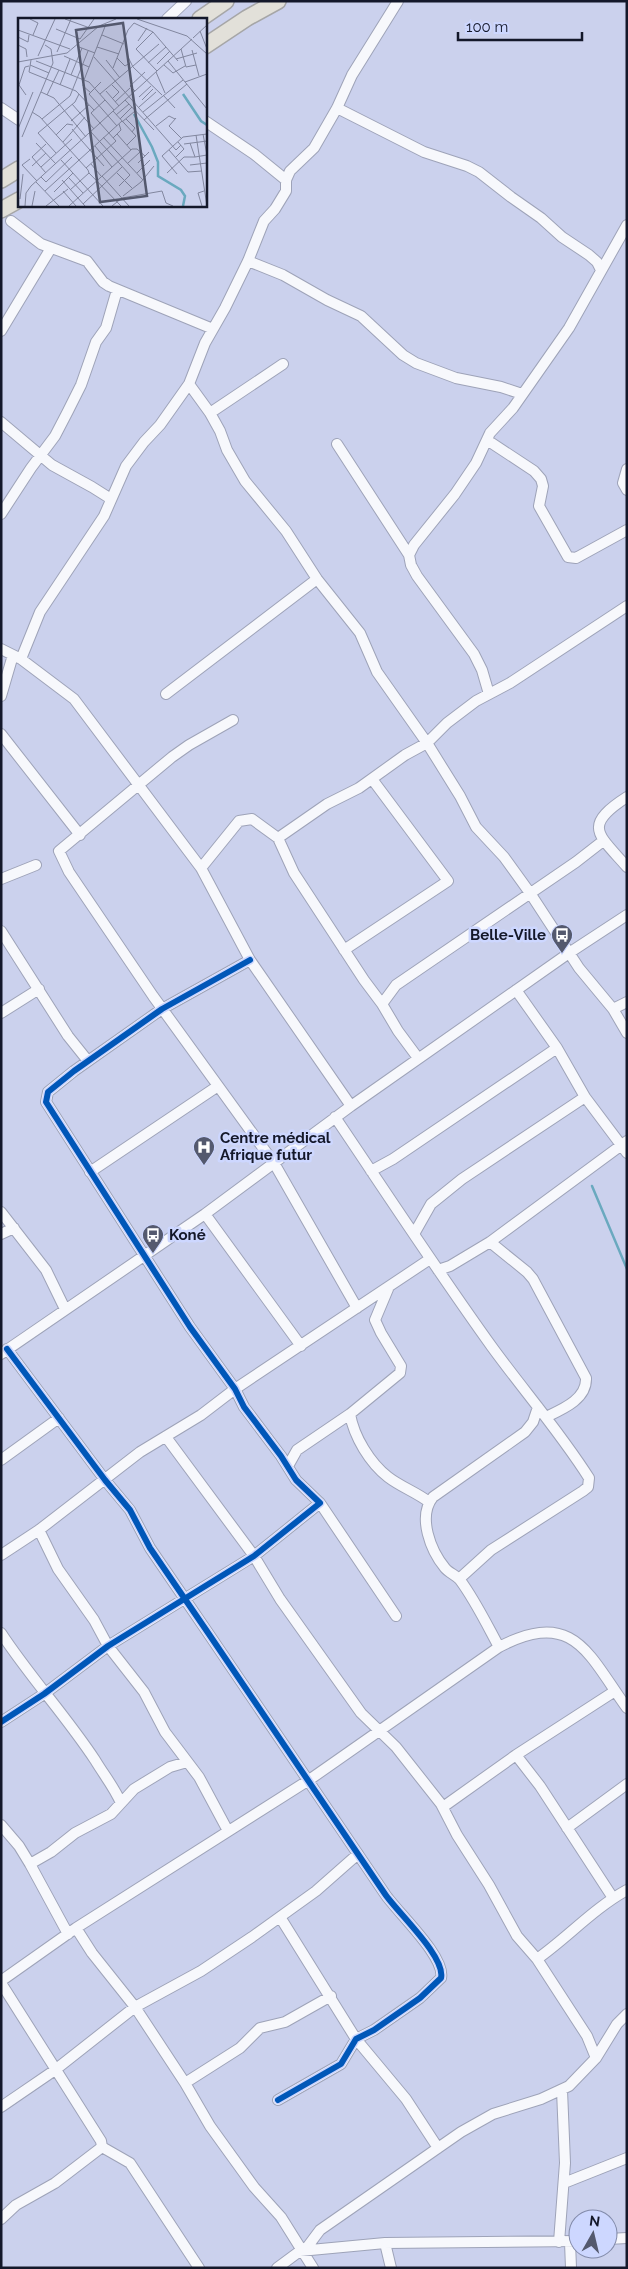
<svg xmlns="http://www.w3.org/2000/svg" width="628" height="2269" viewBox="0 0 628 2269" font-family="Raleway,sans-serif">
<rect width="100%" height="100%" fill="#cbd1ed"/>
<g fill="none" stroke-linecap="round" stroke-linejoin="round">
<path stroke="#6aa9bf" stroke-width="2.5" d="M592 1186 627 1269"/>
<g stroke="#9ea3b8" stroke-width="12">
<path id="minor" d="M167 19 186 1
M1 108 19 120
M337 108 424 152 467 166 479 172 511 197 541 218 562 237 589 255 597 262 601 270
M205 121 254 154 286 180
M11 221 41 244 87 261 103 282 109 286 213 329
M248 261 283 275 327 300 361 316 403 355 416 363 456 378 501 387 522 394
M1 331 51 248
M189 384 210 413 220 431 227 450 245 481 286 531 317 579 360 633 377 672 427 743 460 796 476 827 504 857 530 893 579 968 613 1009 627 1033
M210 413 283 364
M1 422 52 465 92 487 111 499
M487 440 534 471 541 479 543 486 539 506 568 557 576 558 627 530
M337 444 409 555 411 565 417 576 474 654 482 670 489 694
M627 469 623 483 627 490
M1 514 31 468 55 436 68 411 81 385 96 342 106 328 117 290
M409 555 414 545 455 494 476 463 490 433 513 408 569 328 627 225
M1 649 21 659 74 699 201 868 250 960 351 1106
M21 659 40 612 104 516 126 466 144 442 160 425 189 384 205 343 225 308 248 261 264 221 275 209 286 191V180L290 171 314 148 337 108 352 75 398 1
M166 694 317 579
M1 696 13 655
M233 720 189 745 172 757 59 851 69 872 153 996 274 1163 357 1308
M1 734 80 835
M627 797C582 826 598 834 627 867
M278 838 327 804 359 788 405 755 427 743 447 723 476 701 510 683 627 606
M201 868 239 821 252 819 278 838 294 873 364 980 382 1004 398 1031 418 1058
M1 879 36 865
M1 931 68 1036 88 1061
M344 950 448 881 372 779
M516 990 557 1048 585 1097 627 1153
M382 1004 396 985 576 862 603 841
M613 1009 627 1002
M1 1013 39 989
M335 1117C387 1194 438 1272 492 1347 524 1391 560 1432 589 1478L588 1487 583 1491 491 1550 459 1579
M371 1171 393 1159 557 1048
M90 1172 218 1086
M1 1212 46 1270 65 1309
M205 1214 301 1346
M1 1234 14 1228
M414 1234 431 1204 462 1179 585 1097
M490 1242 527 1272 533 1279 586 1378C587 1399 563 1409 546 1417
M438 1270 450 1266 490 1242 627 1141
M7 1349 105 1480 130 1510 150 1548C229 1663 307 1779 385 1894 397 1912 446 1957 441 1978L420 1998 374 2030 356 2039 341 2064 278 2100
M1 1354 205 1214 351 1106 569 953 627 915
M350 1414C354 1437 370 1463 388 1477 401 1487 416 1492 429 1502
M166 1437 254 1556 280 1599 361 1713 396 1747 441 1804 457 1835 489 1885 517 1936 537 1959 574 2016 587 2036 596 2058
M1 1460 59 1418
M288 1466 297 1450 350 1414 400 1373 401 1366 381 1333 375 1320 388 1289
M320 1503 396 1616
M39 1530 58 1569 94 1620 108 1646 144 1692 165 1732 199 1777 228 1831
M1 1555 39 1530 140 1452 201 1415 235 1389 430 1259
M1 1633C30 1677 66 1716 95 1760 104 1775 114 1787 121 1803
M499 1647C487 1625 475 1600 460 1580 456 1575 449 1573 445 1568 431 1551 417 1517 433 1497L525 1432 533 1422 538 1407
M1 1722 44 1694 108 1646 254 1556 320 1503 296 1480 281 1456 244 1407 235 1389 190 1327 46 1102 48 1092 74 1071 162 1009 250 960
M516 1755 540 1786 613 1898
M443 1807 516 1755 615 1691
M1 1825 19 1846 30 1864 68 1934
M567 1828 627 1784
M30 1864 51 1852 75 1833 111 1814 134 1789 170 1767 187 1762
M280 1917 356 2039 406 2099 438 2148
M76 1928 92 1953 135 2007 185 2083 210 2126 254 2187 281 2217 313 2268
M537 1959C567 1938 594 1908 627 1890
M1 1981 76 1928 309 1780 499 1647C574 1608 588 1654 627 1708
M1 1983 101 2141 102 2147
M185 2083 240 2048 260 2028 285 2022 331 1996
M1 2107 55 2070 135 2007 201 1971 252 1937 316 1891 358 1854
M102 2147 130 2163 199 2268
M564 2183 627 2158
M1 2219 16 2205 55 2183 102 2147
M608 2239 627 2238
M559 2242 565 2163 562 2090
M570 2242 571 2268
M385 2243 391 2268
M305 2250 320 2230 461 2132 493 2114 541 2099 569 2086 596 2058 617 2024 627 2014
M277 2268 300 2251 385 2243 578 2241"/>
</g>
<g stroke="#a6a6a7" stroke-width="18">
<path id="highway" d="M200 19 226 1
M205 46 247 18 278 1
M1 180 19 169
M1 210 19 200"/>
</g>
<use href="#minor" stroke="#f7f8fc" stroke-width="10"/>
<use href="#highway" stroke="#e2e0d9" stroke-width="15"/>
<g stroke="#cdd7ff" stroke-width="9">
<path id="cycleway" d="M7 1349 105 1480 130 1510 150 1548C229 1663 307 1779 385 1894 397 1912 446 1957 441 1978L420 1998 374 2030 356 2039 341 2064 278 2100
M1 1722 44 1694 108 1646 254 1556 320 1503 296 1480 281 1456 244 1407 235 1389 190 1327 46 1102 48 1092 74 1071 162 1009 250 960"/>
</g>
<use href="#cycleway" stroke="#0057b8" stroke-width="6"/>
</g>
<defs>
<g id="bus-pin" transform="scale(1.125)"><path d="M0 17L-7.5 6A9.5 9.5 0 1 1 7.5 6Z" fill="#54596e" stroke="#cdd7ff"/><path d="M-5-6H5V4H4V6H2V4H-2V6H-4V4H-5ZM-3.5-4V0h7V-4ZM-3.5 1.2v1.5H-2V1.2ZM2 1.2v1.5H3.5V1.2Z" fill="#fff"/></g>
<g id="hospital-pin" transform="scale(1.125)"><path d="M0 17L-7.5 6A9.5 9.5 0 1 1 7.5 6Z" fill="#54596e" stroke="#cdd7ff"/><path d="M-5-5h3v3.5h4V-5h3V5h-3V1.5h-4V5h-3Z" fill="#fff"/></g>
</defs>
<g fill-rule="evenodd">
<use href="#bus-pin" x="562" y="935"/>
<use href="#hospital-pin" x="204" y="1147"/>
<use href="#bus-pin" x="153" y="1235"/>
</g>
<g text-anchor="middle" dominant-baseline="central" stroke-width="5" stroke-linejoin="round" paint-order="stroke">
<g font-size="15" font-weight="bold" fill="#14182a" stroke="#cdd7ff" text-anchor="start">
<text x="546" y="935" text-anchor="end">Belle-Ville</text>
<text x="220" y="1138">Centre médical<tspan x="220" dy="17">Afrique futur</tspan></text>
<text x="169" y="1235">Koné</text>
</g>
</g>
<g transform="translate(18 18)">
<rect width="189" height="189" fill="#cbd1ed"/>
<path fill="none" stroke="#6aa9bf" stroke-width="2.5" d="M165 76 183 103 189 107M116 96 134 129 140 144V158L163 172 167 178 165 188"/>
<path fill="none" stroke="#82879f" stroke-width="1" d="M12 1 20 5 15 17M47 1 72 10M119 1 169 18 189 36M38 11 62 21 76 1M0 12 52 31M182 13 189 31M135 14 118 31 139 53M84 17 106 26M0 19 10 24 11 17M175 20 189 7M120 23 129 10M0 27 8 31 9 39M61 29 77 35M79 29 101 36M163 31 168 49 178 47M174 32 181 58M39 34 53 1M20 38 37 1M46 38 71 49M76 39 158 132 163 127M110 39 115 49 144 77M99 40 107 48 112 45M158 41 179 35M13 42 11 54 58 73 76 92M88 42 102 60M18 43 71 64 96 92M150 43 189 91M0 44 49 35 81 8 98 1M130 45 148 29M139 46 152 33M12 47 31 55M146 47 155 55 167 48M95 50 110 12 116 5 135 14 160 43M138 54 147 75M53 57 64 30M66 62 88 6M66 62 65 68 73 75M83 64 71 76 99 108M167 64 189 56M42 67 52 41M88 73 101 88M117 73 112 68 127 54M23 74 36 80 68 119M82 76 141 26M8 77 1 67 7 49 11 48M29 77 41 52M145 77 157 90M121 79 133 68M94 81 101 74 94 67M107 82 136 112M124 82 135 71M97 84 112 70M54 86 76 111M121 89 138 74M95 93 118 118 109 127M14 94 22 99 70 152 71 155 52 172M125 94 165 62M98 97 111 86M158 100 151 108 164 121M24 101 52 78 70 33M102 101 114 89M108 101 117 110 114 114M126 102 169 66M53 103 71 87M104 104 117 93M138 108 151 98 157 101M0 111 15 74M54 111 64 123M73 114 112 157 101 168M99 116 113 132M185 116 189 137M38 117 49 106 55 107M178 117 189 188M4 119 35 45 33 31 27 27M85 119 125 162M95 120 103 112 101 106M64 123 86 148M45 124 67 99M18 125 38 146M172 125 177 139 189 137M166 126 189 123M77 128 94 149M151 132 170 154 184 153M38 135 20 115 57 84 61 76M158 139 166 131 160 124M12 141 4 147 19 163M43 142 85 188M110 145 122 134M120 145 131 134M73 146 83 158M172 147 189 145M14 148 28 135M23 149 54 121M68 150 98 123 73 95 87 82M28 155 14 139 28 126M71 155 103 188M99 155 114 170M119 155 132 142M149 155 166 139H177M159 156 144 138 165 119 189 116M84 158 111 188M23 159 28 164 54 139M51 160 65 175M44 162 67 188M18 164 41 188M27 173 104 103M45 173 58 188M36 174 55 155M105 178 123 164 136 148M2 181 5 156M65 186 104 149M7 188 8 175 13 168 174 21M14 188 17 173M28 188 50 171M51 188 114 131H119L127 138M94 188 104 180 144 173 148 185 155 188M184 188 180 175 186 173"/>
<path fill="#54596e" fill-opacity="0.15" stroke="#54596e" stroke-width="2.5" d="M105 5 129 178 82 184 58 12Z"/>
<rect width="189" height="189" fill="none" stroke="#14182a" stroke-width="2.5"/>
</g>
<rect width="628" height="2269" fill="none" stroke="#14182a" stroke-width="5"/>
<g transform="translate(593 2234) rotate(8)"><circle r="24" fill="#cdd7ff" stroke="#838baa"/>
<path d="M0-4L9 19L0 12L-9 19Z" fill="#54596e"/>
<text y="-8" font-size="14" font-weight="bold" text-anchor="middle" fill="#14182a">N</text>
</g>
<path d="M458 32v8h124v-8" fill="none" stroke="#14182a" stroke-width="2.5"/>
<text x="466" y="32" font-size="15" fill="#14182a" stroke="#cdd7ff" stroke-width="4" paint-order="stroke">100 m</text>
</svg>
